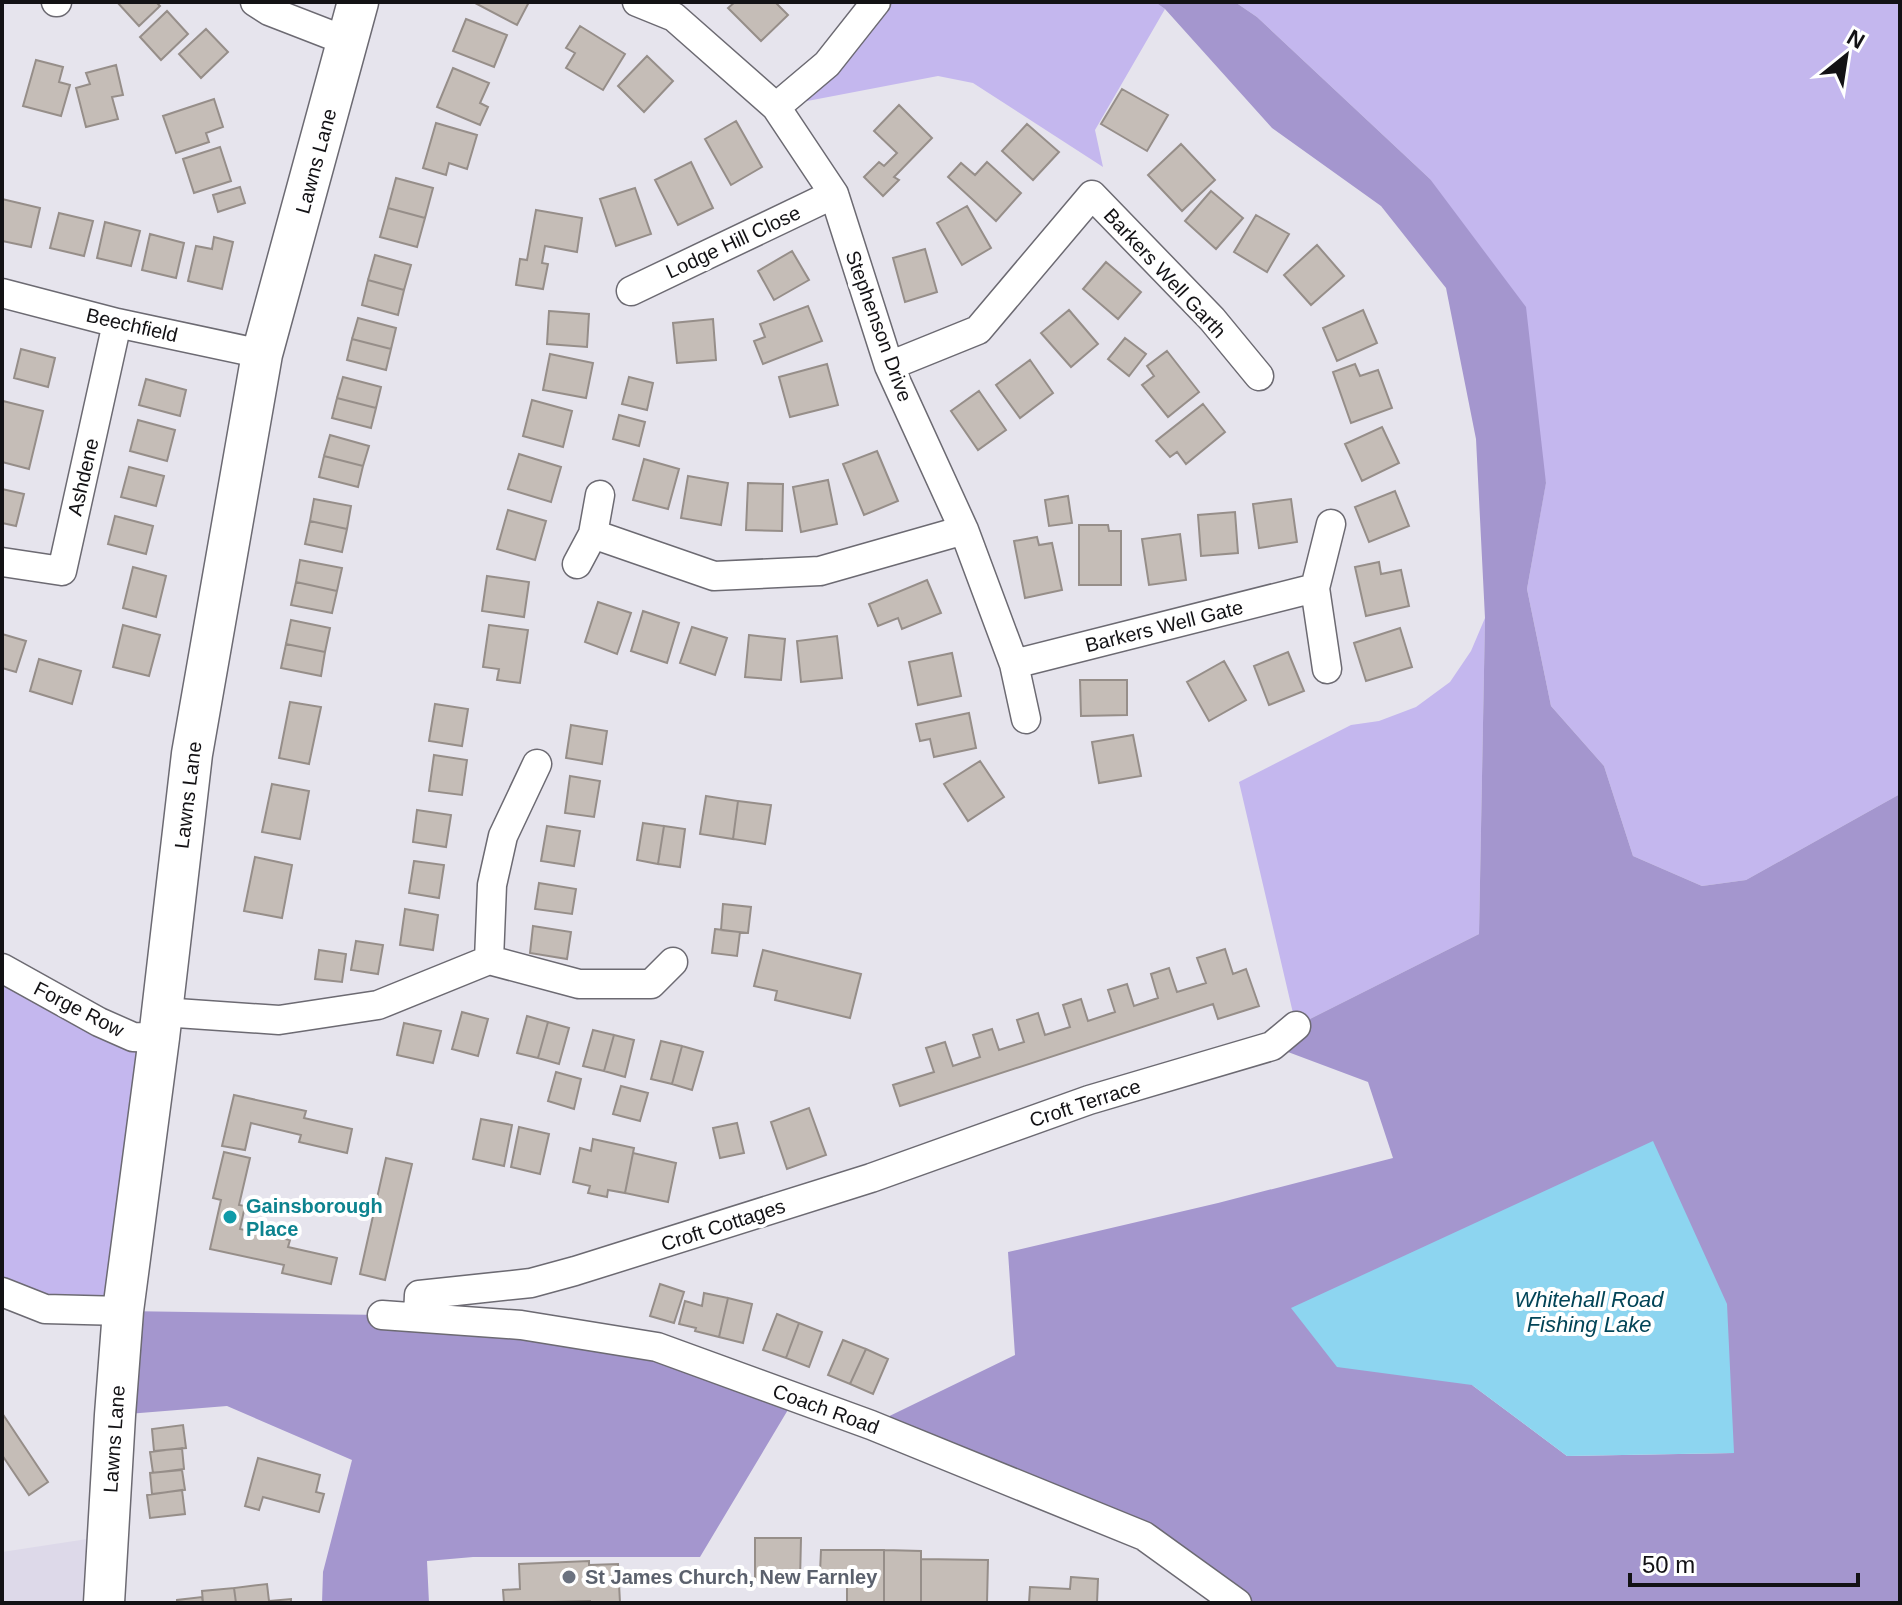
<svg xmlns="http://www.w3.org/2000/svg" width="1902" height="1605" viewBox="0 0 1902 1605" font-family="Helvetica,sans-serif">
<rect width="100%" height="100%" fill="#e6e4ed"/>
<path fill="#ddd9e9" d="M107 1536 104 1603H2V1552Z"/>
<path fill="#c4b7ee" d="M876 2H1155L1165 9 1095 130 1103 167 973 83 938 76 776 107Z
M1235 2H1900V794L1746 880 1702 886 1633 856 1604 766 1551 706 1527 589 1546 482 1430 179 1257 17Z
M1485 618 1479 934 1296 1026 1239 782 1351 725 1379 721 1416 707 1450 682 1471 651Z
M2 968 159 1038 123 1311 2 1292Z"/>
<path fill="#a496ce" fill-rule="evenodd" d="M1155 2H1235L1257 17 1430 179 1526 307 1546 483 1527 589 1551 706 1604 766 1633 856 1702 886 1746 880 1900 794V1603H1237L1144 1536 871 1425 1015 1355 1008 1252 1218 1203 1393 1158 1368 1082 1272 1046 1296 1026 1479 934 1485 618 1476 439 1446 288 1381 206 1272 128 1165 9ZM1472 1385 1734 1453 1567 1456Z
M123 1311 382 1315 521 1325 795 1398 700 1557H473L427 1561 429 1603H322L323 1572 352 1460 227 1406 115 1415Z"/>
<path fill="#8dd5f0" d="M1653 1141 1727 1304 1734 1453 1567 1456 1472 1385 1337 1367 1291 1308Z"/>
<path fill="#c5bdb7" stroke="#968e89" stroke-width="2" d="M117 2H156L160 6 139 26Z
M476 2H529L517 25 475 3Z
M735 2H775L788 15 761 41 728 8Z
M167 11 188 34 161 60 140 37Z
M466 19 507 35 494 67 453 51Z
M580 26 625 54 603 90 566 68 575 53 566 48Z
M206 29 228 52 201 78 179 54Z
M647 56 673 81 644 112 618 86Z
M36 60 63 67 59 82 70 85 61 116 23 106Z
M116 65 123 95 112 97 118 119 86 127 76 88 90 84 86 73Z
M453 68 489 83 480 103 488 107 480 125 437 107Z
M1122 89 1168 115 1147 151 1101 124Z
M214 99 223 127 206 133 209 142 176 153 163 116Z
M899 105 932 138 894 177 899 180 883 196 864 177 879 162 884 166 897 153 874 131Z
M736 121 762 167 731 185 705 139Z
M436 123 477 135 467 169 449 163 446 175 423 168Z
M1027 124 1059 152 1033 180 1002 151Z
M1181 144 1215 180 1182 211 1148 175Z
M220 147 231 181 194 193 183 159Z
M691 162 713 208 678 225 655 180Z
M987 162 1021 193 996 221 948 177 961 163 975 175Z
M396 178 433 188 425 218 388 208Z
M240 187 245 203 218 212 213 195Z
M635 188 651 234 616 246 600 199Z
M1211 191 1243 218 1216 249 1185 221Z
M2 199 40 208 31 247 2 241Z
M967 206 991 248 962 265 937 223Z
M388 208 425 218 417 247 380 237Z
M536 210 582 218 577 252 545 246 542 263 548 264 543 289 516 285 520 259 527 260Z
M59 213 93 221 84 256 50 248Z
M1256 215 1289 234 1267 272 1234 252Z
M105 222 140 231 131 266 97 258Z
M150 234 184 243 176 278 142 270Z
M214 237 233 242 222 289 188 281 196 246 212 249Z
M1317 245 1344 276 1311 305 1284 275Z
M925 249 937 292 905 302 893 258Z
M792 251 809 280 774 300 758 271Z
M375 255 411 265 404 290 368 280Z
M1106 262 1141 292 1118 319 1083 289Z
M368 280 404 290 398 315 362 305Z
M808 306 822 341 763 364 754 341 765 337 760 324Z
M1069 310 1098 344 1071 367 1041 333Z
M1363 310 1377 343 1337 361 1323 328Z
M549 311 589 314 587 347 547 344Z
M358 318 396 328 391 349 352 339Z
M713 319 716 360 677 363 673 323Z
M1125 338 1146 354 1129 376 1108 359Z
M352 339 391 349 386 370 347 360Z
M21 349 55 358 48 387 14 378Z
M1167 351 1199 392 1168 417 1142 385 1154 376 1147 366Z
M550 354 593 363 586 398 543 390Z
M1030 360 1053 393 1020 418 996 385Z
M827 364 838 405 790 417 779 377Z
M1355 364 1360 376 1378 370 1392 408 1351 423 1333 372Z
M343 377 381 387 376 408 337 398Z
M629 377 653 383 647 410 622 404Z
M146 379 186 390 180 416 139 405Z
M979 391 1006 430 978 450 951 411Z
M337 398 376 408 371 428 332 418Z
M532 400 572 411 563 447 523 436Z
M3 401 43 411 29 469 2 462Z
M1203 404 1225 432 1186 464 1177 452 1170 457 1156 441Z
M619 415 645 422 639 446 613 439Z
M138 420 175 430 167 461 130 451Z
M1382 427 1399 463 1362 481 1345 444Z
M330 435 369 446 363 466 324 456Z
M877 451 898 501 864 515 843 464Z
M519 454 561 467 551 502 508 489Z
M324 456 363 466 358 487 319 477Z
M644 459 679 469 668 509 633 500Z
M129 467 164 476 156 506 121 497Z
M688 476 728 483 721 525 681 518Z
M828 480 837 524 801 532 793 487Z
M748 483 783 484 782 531 746 530Z
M2 489 24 494 16 526 2 523Z
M1395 491 1409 526 1369 542 1355 507Z
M1068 496 1072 523 1049 526 1045 500Z
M314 499 351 506 347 529 310 521Z
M1291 499 1297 542 1259 548 1253 504Z
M508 510 546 521 535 560 497 549Z
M1235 512 1238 553 1201 556 1198 515Z
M115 516 153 526 146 554 108 544Z
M310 521 347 529 342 552 305 544Z
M1079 525H1108L1109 531H1121V585H1079Z
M1180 534 1186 580 1149 585 1142 539Z
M1037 537 1039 545 1052 543 1062 590 1025 598 1014 541Z
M300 560 342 568 337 591 296 582Z
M1379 562 1381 574 1401 570 1409 606 1366 616 1355 567Z
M133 567 166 576 156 617 123 608Z
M487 576 529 582 524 617 482 611Z
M927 580 941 613 902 629 898 618 878 626 869 604Z
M296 582 337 591 332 613 291 605Z
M598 602 631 613 617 654 585 642Z
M643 611 679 623 667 663 631 651Z
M291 620 330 628 325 652 286 644Z
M123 625 160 635 149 676 113 667Z
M489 625 528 630 520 683 497 680 499 669 483 667Z
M692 627 727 638 715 675 680 663Z
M1400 628 1412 667 1366 681 1354 643Z
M2 634 26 641 16 672 2 668Z
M749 635 785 639 781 680 745 677Z
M837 636 842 678 801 682 797 641Z
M286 644 325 652 321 676 281 668Z
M1288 652 1304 691 1269 705 1254 666Z
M952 653 961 696 918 705 909 662Z
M39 659 81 671 72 704 30 691Z
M1224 661 1246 700 1209 721 1187 682Z
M1080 680H1127V715L1081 716Z
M290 702 321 707 309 764 279 758Z
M435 704 468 709 462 746 429 741Z
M969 713 976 748 934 757 930 739 920 741 916 724Z
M571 725 607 731 602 764 566 758Z
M1133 735 1141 776 1099 783 1092 742Z
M434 755 467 760 462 795 429 791Z
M980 761 1004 797 968 821 944 784Z
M570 776 600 781 594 817 565 813Z
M272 784 309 791 300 839 262 832Z
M706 796 738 801 733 839 700 834Z
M738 801 771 805 765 844 733 839Z
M417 810 451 815 446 847 413 842Z
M643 823 664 826 658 864 637 860Z
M547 826 580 831 574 866 541 861Z
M664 826 685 829 680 867 658 864Z
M255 857 292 865 282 918 244 911Z
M414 861 444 865 439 898 409 893Z
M539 883 576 889 572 914 535 909Z
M723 904 751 907 748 933 721 930Z
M405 909 438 915 433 950 400 945Z
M533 926 571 932 567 959 530 953Z
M715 929 740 932 737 956 712 953Z
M356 941 383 945 378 974 351 970Z
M1225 949 1233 974 1246 969 1259 1006 1218 1019 1213 1004 900 1106 893 1085 934 1072 926 1048 945 1042 953 1066 980 1057 973 1035 992 1029 999 1050 1024 1042 1017 1020 1038 1013 1045 1035 1070 1027 1063 1005 1081 999 1088 1021 1115 1012 1108 990 1127 984 1134 1006 1158 998 1151 974 1169 968 1177 992 1206 983 1197 958Z
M319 950 346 954 342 982 315 979Z
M763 950 861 974 850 1018 775 1000 777 991 754 986Z
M462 1012 488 1019 478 1056 452 1049Z
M527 1016 548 1022 538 1058 517 1053Z
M548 1022 569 1028 559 1064 538 1058Z
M404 1023 441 1031 433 1063 397 1055Z
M593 1030 614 1035 604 1071 583 1066Z
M614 1035 634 1040 625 1077 604 1071Z
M661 1041 682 1046 672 1084 651 1079Z
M682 1046 703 1052 692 1090 672 1084Z
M556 1072 581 1079 574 1109 548 1101Z
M621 1086 648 1093 640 1121 613 1114Z
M234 1095 306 1111 304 1118 352 1129 347 1153 299 1142 301 1135 251 1123 245 1150 222 1146Z
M809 1108 826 1155 787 1169 771 1122Z
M481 1119 512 1125 504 1166 473 1159Z
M737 1123 744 1153 720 1158 713 1128Z
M519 1127 549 1134 540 1174 511 1167Z
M593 1139 634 1148 625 1193 608 1190 607 1197 588 1193 590 1186 573 1182 580 1148 591 1151Z
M224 1152 250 1158 239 1205 245 1206 240 1229 290 1240 288 1247 337 1258 331 1284 282 1273 284 1265 210 1249 221 1200 213 1198Z
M633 1153 676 1163 668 1202 625 1193Z
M386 1158 412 1164 385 1280 360 1274Z
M660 1284 684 1292 674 1323 650 1316Z
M704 1293 728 1298 719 1337 695 1331 696 1328 679 1324 685 1301 702 1306Z
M728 1298 752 1304 743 1343 719 1337Z
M777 1314 799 1323 786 1358 763 1350Z
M799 1323 822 1332 809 1367 786 1358Z
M843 1340 866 1349 850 1384 828 1375Z
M866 1349 888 1359 873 1394 850 1384Z
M2 1413 48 1482 29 1495 2 1455Z
M183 1425 186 1448 154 1451 152 1429Z
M182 1448 184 1469 153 1473 150 1452Z
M258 1458 320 1475 316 1492 324 1494 319 1512 263 1497 259 1510 245 1506Z
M182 1470 185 1490 152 1494 150 1473Z
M182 1490 185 1514 150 1518 147 1495Z
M755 1538H801L800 1581 755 1580Z
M821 1550H884V1603H847V1573H820Z
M884 1550 921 1551V1603H884Z
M921 1559 988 1560 987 1603H921Z
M589 1561V1565L618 1564 620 1603H590V1601L504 1603 503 1590 520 1589 519 1564Z
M1071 1577 1098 1579 1097 1603H1029L1030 1587 1070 1589Z
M267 1584 269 1601 291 1599V1603H236L234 1588Z
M234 1588 236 1603H203L202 1591Z
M202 1597 203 1603H177V1600Z"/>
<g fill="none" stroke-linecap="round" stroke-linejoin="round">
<g stroke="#6c6a72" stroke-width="31">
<path id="street" d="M56 2H57
M255 2 269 11 349 42
M637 2 674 17 776 107 834 194 889 366 964 530 1014 664 1026 719
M776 107 827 64 876 2
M631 291 834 194
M2 293 117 323 262 354
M889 366 978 330 1092 195 1212 319 1259 376
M600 495 593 534 714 576 820 571 964 530
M2 562 62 571 117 323
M577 564 593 534
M1315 588 1327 669
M1014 664 1315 588 1331 524
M489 960 579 984H651L673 962
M2 968 99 1022 133 1037 159 1038
M162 1012 279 1020 378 1005 489 960 492 885 503 836 537 764
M2 1292 45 1309 123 1311
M382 1315 521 1325 657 1347 871 1425 1144 1536 1237 1603
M418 1316 419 1295 531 1283 575 1271 871 1178 1089 1100 1272 1046 1296 1026"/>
</g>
<g stroke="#6c6a72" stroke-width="43">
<path id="secondary" d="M104 1603 115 1415 123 1311 159 1038 192 754 262 354 358 2"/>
</g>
<use href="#street" stroke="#fff" stroke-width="28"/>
<use href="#secondary" stroke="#fff" stroke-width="40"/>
</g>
<circle fill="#0f9aa8" stroke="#fff" stroke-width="3" cx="230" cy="1217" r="8"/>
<circle fill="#6b7280" stroke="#fff" stroke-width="3" cx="569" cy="1577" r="8"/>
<g text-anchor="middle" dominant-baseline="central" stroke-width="8" stroke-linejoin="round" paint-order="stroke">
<g font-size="20" fill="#131215" stroke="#fff">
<text transform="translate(316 161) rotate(-75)">Lawns Lane</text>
<text transform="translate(733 242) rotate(-25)">Lodge Hill Close</text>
<text transform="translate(1165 273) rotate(47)">Barkers Well Garth</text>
<text transform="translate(132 325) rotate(13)">Beechfield</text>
<text transform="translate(879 326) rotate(70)">Stephenson Drive</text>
<text transform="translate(83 477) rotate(-77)">Ashdene</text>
<text transform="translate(1164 626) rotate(-14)">Barkers Well Gate</text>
<text transform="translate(188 795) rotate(-83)">Lawns Lane</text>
<text transform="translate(79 1009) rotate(27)">Forge Row</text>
<text transform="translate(1085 1103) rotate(-18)">Croft Terrace</text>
<text transform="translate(723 1225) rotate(-18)">Croft Cottages</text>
<text transform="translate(826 1409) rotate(20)">Coach Road</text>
<text transform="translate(114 1439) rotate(-86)">Lawns Lane</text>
</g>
<g font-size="20" font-weight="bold" fill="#0d838f" stroke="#fff" text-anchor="start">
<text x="246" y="1206">Gainsborough<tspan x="246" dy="23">Place</tspan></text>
</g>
<g font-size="20" font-weight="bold" fill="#5b616d" stroke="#fff" text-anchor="start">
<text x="585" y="1577">St James Church, New Farnley</text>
</g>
<g font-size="22" font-style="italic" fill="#024457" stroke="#fff">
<text x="1589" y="1299">Whitehall Road<tspan x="1589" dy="25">Fishing Lake</tspan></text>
</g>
</g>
<rect width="1902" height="1605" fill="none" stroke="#131215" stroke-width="8"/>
<g transform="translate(1846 56) rotate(30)" stroke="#ffffff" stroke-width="6" paint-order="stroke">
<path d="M0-6L14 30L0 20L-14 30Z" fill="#131215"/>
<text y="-12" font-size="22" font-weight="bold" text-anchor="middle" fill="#131215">N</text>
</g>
<path d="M1630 1573v12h228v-12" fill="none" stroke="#131215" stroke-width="4"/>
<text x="1642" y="1573" font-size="24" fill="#131215" stroke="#ffffff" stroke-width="6" paint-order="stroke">50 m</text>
</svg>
